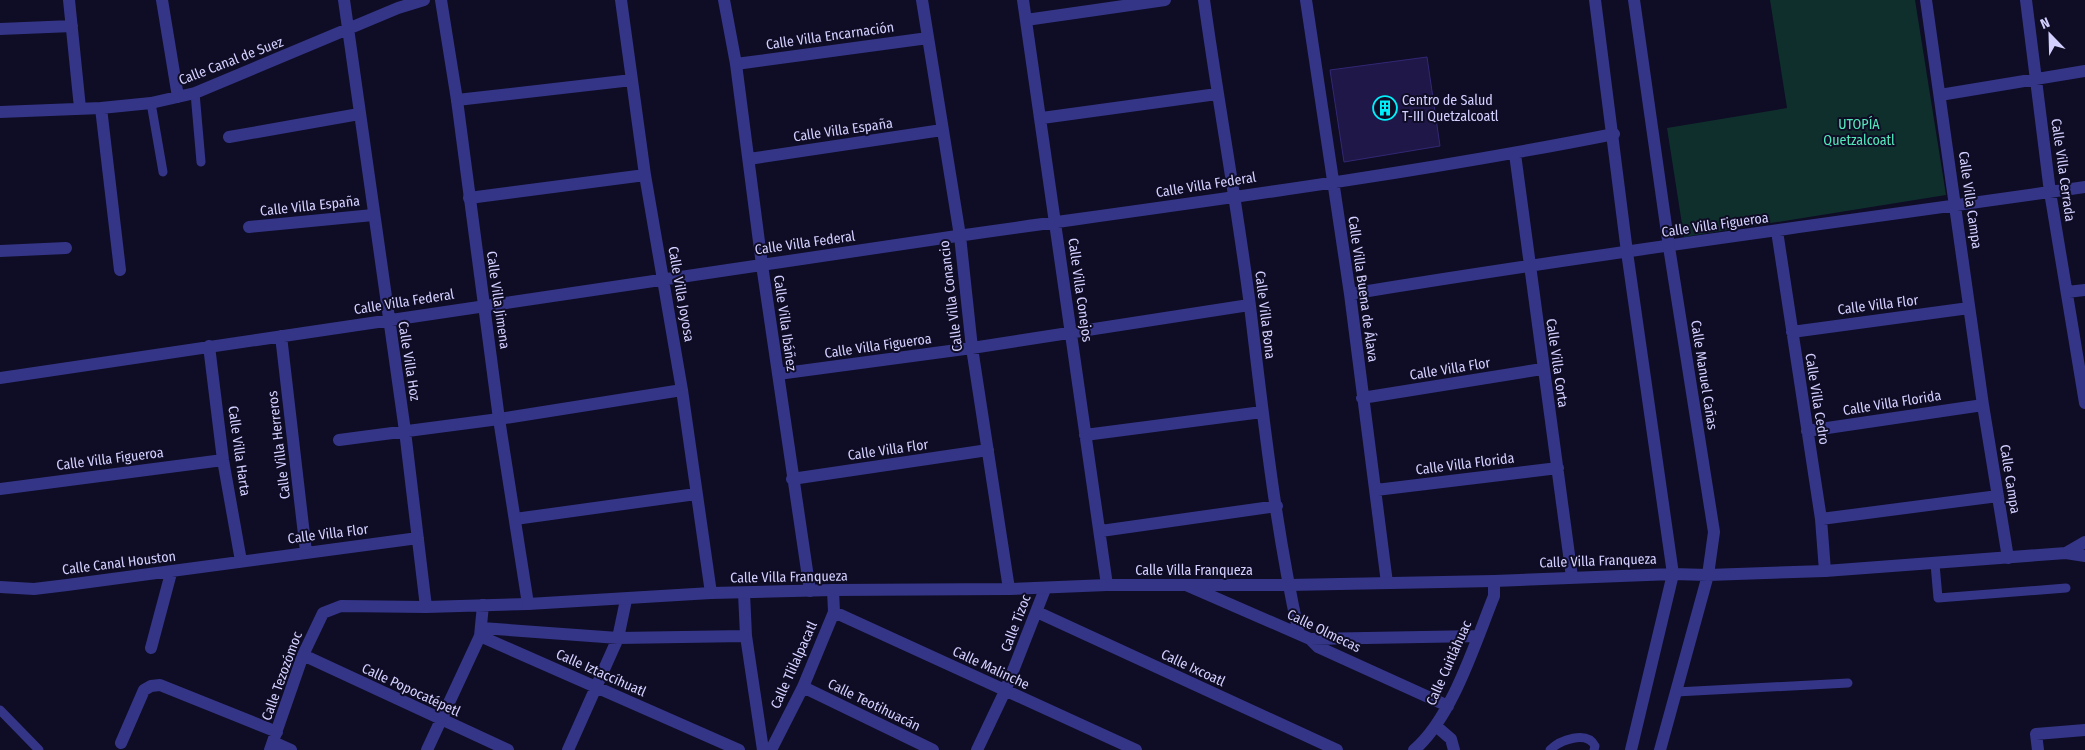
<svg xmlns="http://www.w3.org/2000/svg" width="2085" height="750" viewBox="0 0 2085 750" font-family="'Fira Sans Condensed',sans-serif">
<rect width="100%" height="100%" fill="#0f0c25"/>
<path fill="#0f2f2c" d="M1770 0H1915L1946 195 1684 237 1667 128 1787 108Z"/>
<path fill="#1e1747" stroke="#322775" d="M1427 57 1440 146 1344 162 1330 70Z"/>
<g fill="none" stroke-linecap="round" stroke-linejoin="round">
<path stroke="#343587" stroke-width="9" d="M195 93 201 162
M151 103 163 172
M1935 564 1938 598 2066 588
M1676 692 1848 683
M0 710 39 750
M1550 750C1560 740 1587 730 1595 746L1594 750"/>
<path stroke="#343587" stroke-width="12" d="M69 0 80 108
M162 0 178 97
M344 0 405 431 426 607
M621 0 645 175 682 390 711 593
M724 0 736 64 762 265 810 591
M922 0 960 236 972 348 1009 589
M1023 0 1107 585
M1204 0C1218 102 1237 204 1250 306 1263 415 1275 526 1299 634
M1306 0 1350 294 1387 583
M1926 0 1983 405 2008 558
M2026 0 2050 192 2085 403
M1026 20 1165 0
M0 29 72 26
M736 64 928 38
M1940 95 2085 71
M457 100 632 80
M101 108 120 270
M0 112 101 108 151 103 195 93 398 8 424 0
M1042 118 1217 94
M229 137 359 114
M1515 154 1572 577
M749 159 942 130
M469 198 645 175
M249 227 373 215
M1777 231 1821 519 1825 571
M0 251 66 248
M2067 292 2085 290
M1350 294C1594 254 1840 222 2085 187
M1792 332 1969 308
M281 336 306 552
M209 346 223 460 241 561
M778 374 972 348 1249 305
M0 378C319 330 638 282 957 236 1176 205 1397 177 1614 134
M1362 398 1542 369
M1807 431 1983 405
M1085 435 1262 412
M339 440 499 419 682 390
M792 479 988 450
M0 489 223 460
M1376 490 1558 468
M515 519 696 494
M1821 519 1998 496
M1101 531 1277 506
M1186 585 1310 639 1318 647 1448 706
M0 587 34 589 67 585 418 538
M744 593 746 636 763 750
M483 605 480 636 739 750
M834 612 1136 750
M1037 612 1337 750
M482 628 618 638 746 636
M1310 639 1478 636
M151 648 171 573
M303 655 508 750
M803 687 933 750
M1436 726 1451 739 1454 750
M273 742 291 750
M121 743 144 690 151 686 160 685 277 732
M270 750 303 655 323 613 341 606 426 607 528 604
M427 750 480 636
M568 750 618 638 626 600
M771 750 803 687 834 612 833 590
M977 750 1005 691 1045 589
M1414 750C1452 718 1475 643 1494 596V581
M2038 750 2036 734 2085 730"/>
<path stroke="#343587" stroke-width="12" d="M441 0 457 100 499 419 528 604 711 593 833 590 1009 589 1107 585H1288L1494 581 1673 574 1708 575 1825 571 2066 553 2085 556
M1595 0 1627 252 1673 574 1631 750
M1634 0 1669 247 1714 532 1708 575 1660 750
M2066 553 2085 542"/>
</g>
<defs>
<g id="building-ring" transform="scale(1.25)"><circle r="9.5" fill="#0f0c25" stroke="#00f0fb" stroke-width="1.5"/><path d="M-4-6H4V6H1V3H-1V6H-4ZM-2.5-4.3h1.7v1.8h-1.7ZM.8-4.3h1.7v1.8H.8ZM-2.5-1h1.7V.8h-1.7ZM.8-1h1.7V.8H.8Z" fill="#00f0fb"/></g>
</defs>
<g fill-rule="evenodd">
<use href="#building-ring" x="1385" y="108"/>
</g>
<g text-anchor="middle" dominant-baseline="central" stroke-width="4" stroke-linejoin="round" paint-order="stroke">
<g font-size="14" fill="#d3d0ff" stroke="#0f0c25">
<text transform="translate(830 36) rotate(-8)">Calle Villa Encarnación</text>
<text transform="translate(231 61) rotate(-21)">Calle Canal de Suez</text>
<text transform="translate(843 130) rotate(-8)">Calle Villa España</text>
<text transform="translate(2063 170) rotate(82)">Calle Villa Cerrada</text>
<text transform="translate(1206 185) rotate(-9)">Calle Villa Federal</text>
<text transform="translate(1970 200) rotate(82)">Calle Villa Campa</text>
<text transform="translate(310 206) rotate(-6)">Calle Villa España</text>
<text transform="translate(1715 225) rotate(-8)">Calle Villa Figueroa</text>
<text transform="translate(805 243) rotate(-8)">Calle Villa Federal</text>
<text transform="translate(1363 289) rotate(82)">Calle Villa Buena de Álava</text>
<text transform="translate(1080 290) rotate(82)">Calle Villa Conejos</text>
<text transform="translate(681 294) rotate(80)">Calle Villa Joyosa</text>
<text transform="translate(951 296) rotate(-97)">Calle Villa Conancio</text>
<text transform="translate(498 300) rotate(82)">Calle Villa Jimena</text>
<text transform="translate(404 302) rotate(-9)">Calle Villa Federal</text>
<text transform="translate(1878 305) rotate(-7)">Calle Villa Flor</text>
<text transform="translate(1265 315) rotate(83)">Calle Villa Bona</text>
<text transform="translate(785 323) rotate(82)">Calle Villa Ibáñez</text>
<text transform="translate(878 346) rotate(-8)">Calle Villa Figueroa</text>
<text transform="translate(409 361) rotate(81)">Calle Villa Hoz</text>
<text transform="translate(1557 363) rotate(82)">Calle Villa Corta</text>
<text transform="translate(1450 369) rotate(-9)">Calle Villa Flor</text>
<text transform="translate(1704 375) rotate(81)">Calle Manuel Cañas</text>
<text transform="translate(1817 399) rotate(81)">Calle Villa Cedro</text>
<text transform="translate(1892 403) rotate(-9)">Calle Villa Florida</text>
<text transform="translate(279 445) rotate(-97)">Calle Villa Herreros</text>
<text transform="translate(888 450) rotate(-8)">Calle Villa Flor</text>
<text transform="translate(239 451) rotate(82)">Calle Villa Harta</text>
<text transform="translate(110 459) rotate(-7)">Calle Villa Figueroa</text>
<text transform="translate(1465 464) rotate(-7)">Calle Villa Florida</text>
<text transform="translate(2010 479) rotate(81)">Calle Campa</text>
<text transform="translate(328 534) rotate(-7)">Calle Villa Flor</text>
<text transform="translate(1598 561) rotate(-2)">Calle Villa Franqueza</text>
<text transform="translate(119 563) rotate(-7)">Calle Canal Houston</text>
<text x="1194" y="570">Calle Villa Franqueza</text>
<text transform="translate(789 577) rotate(-1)">Calle Villa Franqueza</text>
<text transform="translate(1016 623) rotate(-69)">Calle Tizoc</text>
<text transform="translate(1324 631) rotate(26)">Calle Olmecas</text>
<text transform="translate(1449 663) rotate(-66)">Calle Cuitláhuac</text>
<text transform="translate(794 665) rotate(-66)">Calle Tlilalpacatl</text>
<text transform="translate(991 668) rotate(25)">Calle Malinche</text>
<text transform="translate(1193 668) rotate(25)">Calle Ixcoatl</text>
<text transform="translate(601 673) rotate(24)">Calle Iztaccíhuatl</text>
<text transform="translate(282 676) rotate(-70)">Calle Tezozómoc</text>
<text transform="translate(411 690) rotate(25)">Calle Popocatépetl</text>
<text transform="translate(874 705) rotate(26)">Calle Teotihuacán</text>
</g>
<g font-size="14" fill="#d3d0ff" stroke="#0f0c25" text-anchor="start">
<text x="1402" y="100">Centro de Salud<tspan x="1402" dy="16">T-III Quetzalcoatl</tspan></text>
</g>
<g font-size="14" fill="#53e8ba" stroke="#0f0c25">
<text x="1859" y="124">UTOPÍA<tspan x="1859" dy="16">Quetzalcoatl</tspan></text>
</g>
</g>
<g transform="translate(2050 35) rotate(337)" stroke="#0f0c25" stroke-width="4" paint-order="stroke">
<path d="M0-4L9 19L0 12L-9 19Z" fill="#d3d0ff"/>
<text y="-8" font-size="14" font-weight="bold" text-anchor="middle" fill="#d3d0ff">N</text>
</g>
</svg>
